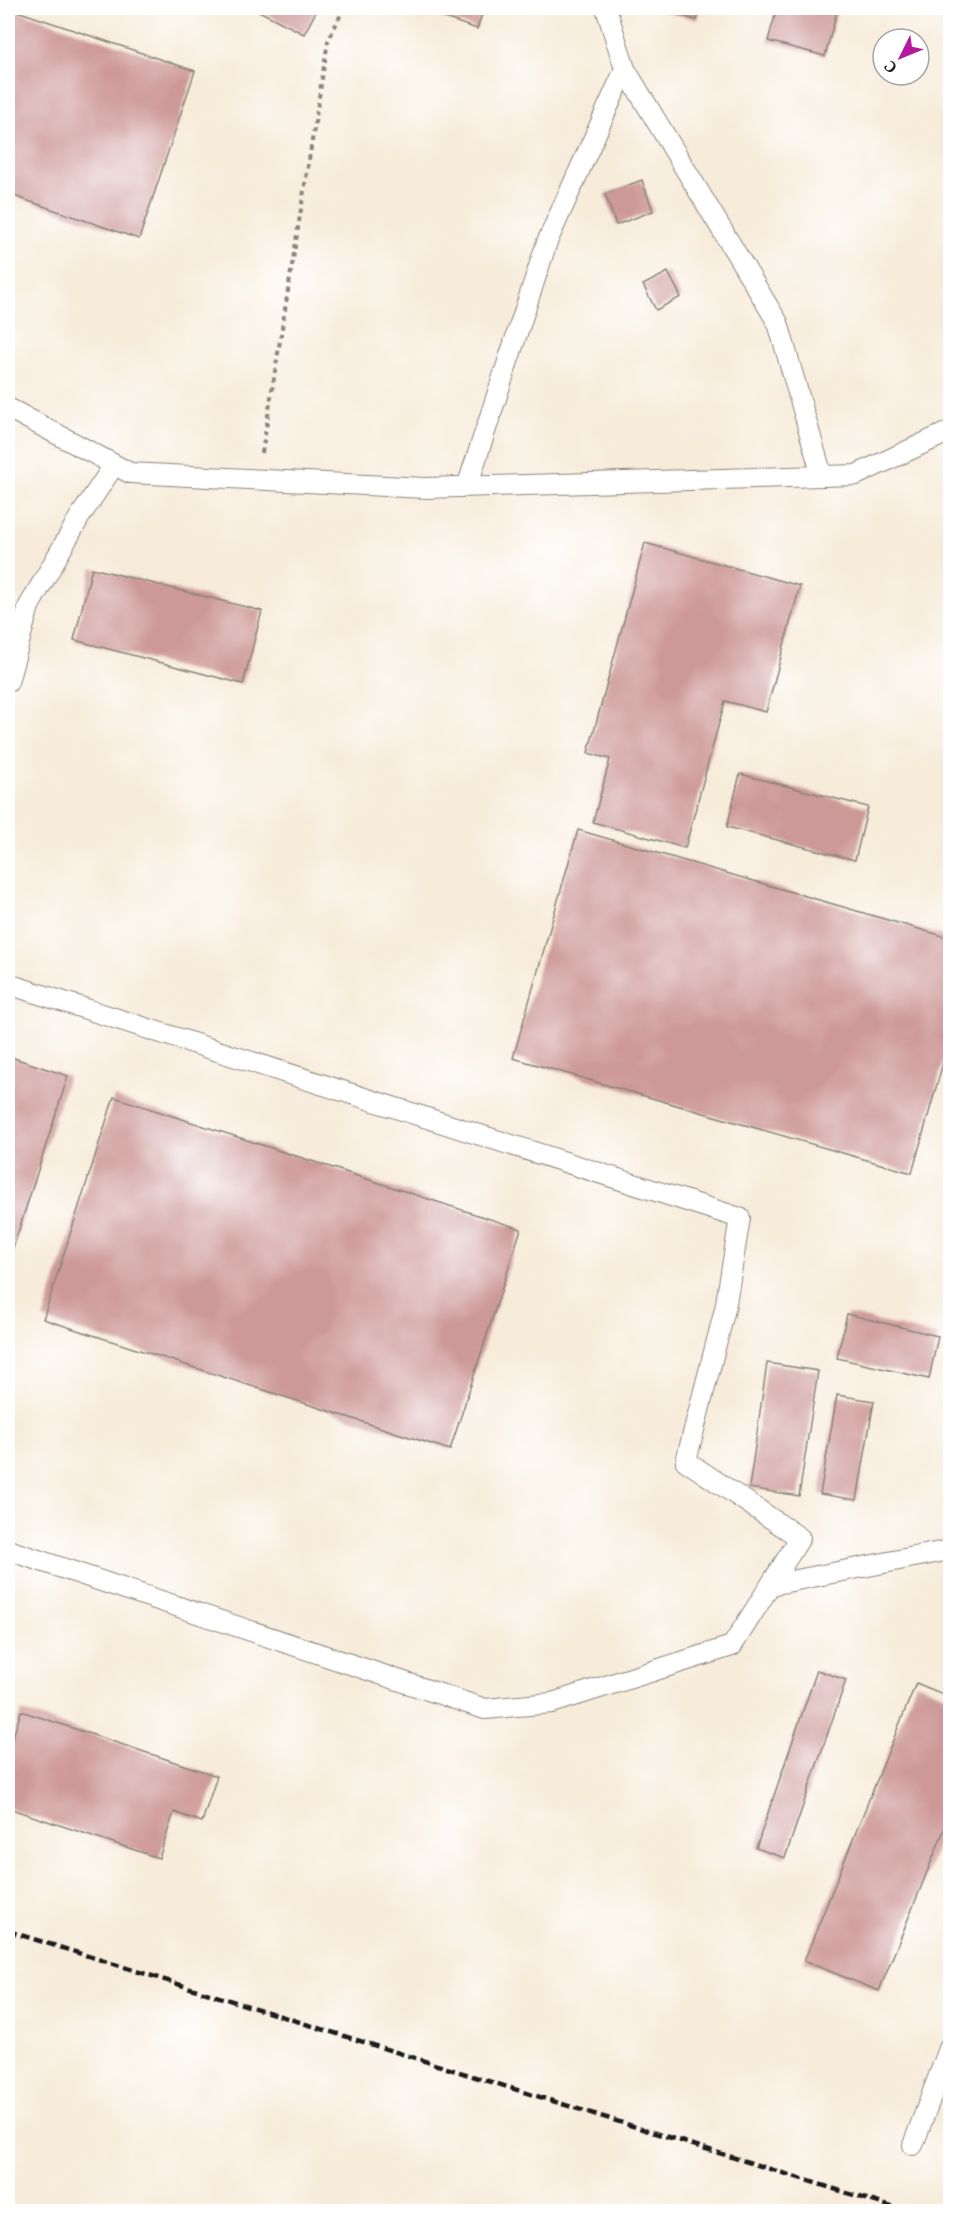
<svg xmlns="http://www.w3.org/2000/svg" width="958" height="2219" viewBox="0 0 958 2219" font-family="Vollkorn,serif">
<rect width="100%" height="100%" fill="#fff"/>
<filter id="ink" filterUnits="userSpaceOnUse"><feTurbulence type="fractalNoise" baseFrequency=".0167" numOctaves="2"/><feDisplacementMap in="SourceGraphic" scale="12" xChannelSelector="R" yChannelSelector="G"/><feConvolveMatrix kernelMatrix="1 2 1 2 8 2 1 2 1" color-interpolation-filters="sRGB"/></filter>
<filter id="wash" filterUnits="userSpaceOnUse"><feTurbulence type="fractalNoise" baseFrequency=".008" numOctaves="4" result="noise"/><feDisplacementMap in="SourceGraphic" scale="24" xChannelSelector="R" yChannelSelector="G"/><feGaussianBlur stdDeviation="1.35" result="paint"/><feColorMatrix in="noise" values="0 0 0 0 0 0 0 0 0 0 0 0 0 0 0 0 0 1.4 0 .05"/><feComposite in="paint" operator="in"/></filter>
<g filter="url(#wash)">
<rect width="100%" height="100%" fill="#f7ebd9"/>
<g id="blocks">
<path fill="#cd9998" d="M8 8 195 71 139 239 8 194Z
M253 8H318L304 34Z
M415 8H484L477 29Z
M651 8H700L697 20Z
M777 8H838L825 56 768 41Z
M642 180 653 211 616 225 605 194Z
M668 272 681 297 656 310 643 285Z
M645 543 800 586 766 712 725 701 685 848 593 822 610 759 588 753Z
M92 568 262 611 243 684 74 640Z
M740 774 868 807 855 860 727 827Z
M578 830 950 938V1038L912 1173 513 1058Z
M8 1056 68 1076 8 1264Z
M114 1097 521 1229 450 1450 43 1319Z
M847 1314 938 1336 929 1379 837 1358Z
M767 1363 818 1371 799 1496 749 1488Z
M837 1395 874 1401 857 1500 820 1494Z
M817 1670 846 1680 785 1858 756 1848Z
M916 1683 950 1697V1815L879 1991 804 1961Z
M21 1711 217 1776 202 1822 174 1812 159 1858 8 1808V1753Z"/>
</g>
</g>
<g filter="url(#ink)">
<use href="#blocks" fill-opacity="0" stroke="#8a847a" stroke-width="1.5"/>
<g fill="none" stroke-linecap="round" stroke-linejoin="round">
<g stroke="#8a847a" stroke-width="22">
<path id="lane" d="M606 8 625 69 778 323 822 476
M8 408 130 473 425 488 856 475 950 431
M467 487 547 242 625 69
M8 682 29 606 79 518 114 465
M8 984 740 1218 725 1309 686 1461 800 1538 732 1646 552 1703 485 1709 8 1550
M771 1585 950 1550
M913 2145 950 2046"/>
</g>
<path stroke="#8a847a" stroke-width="4" stroke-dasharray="4.5 4.5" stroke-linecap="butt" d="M262 453 328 41 344 8"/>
<use href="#lane" stroke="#fff" stroke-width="20"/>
<path stroke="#1c1c1c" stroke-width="4.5" stroke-dasharray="9 4.5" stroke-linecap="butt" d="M8 1931 908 2212"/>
</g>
</g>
<rect width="958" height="2219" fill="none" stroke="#fff" stroke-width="30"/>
<g transform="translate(901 57) rotate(227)"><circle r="28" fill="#ffffff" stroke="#a4a4a4" stroke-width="1.5"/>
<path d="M0-4.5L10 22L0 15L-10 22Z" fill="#b5179e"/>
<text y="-9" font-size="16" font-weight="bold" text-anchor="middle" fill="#1c1c1c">С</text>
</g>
</svg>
